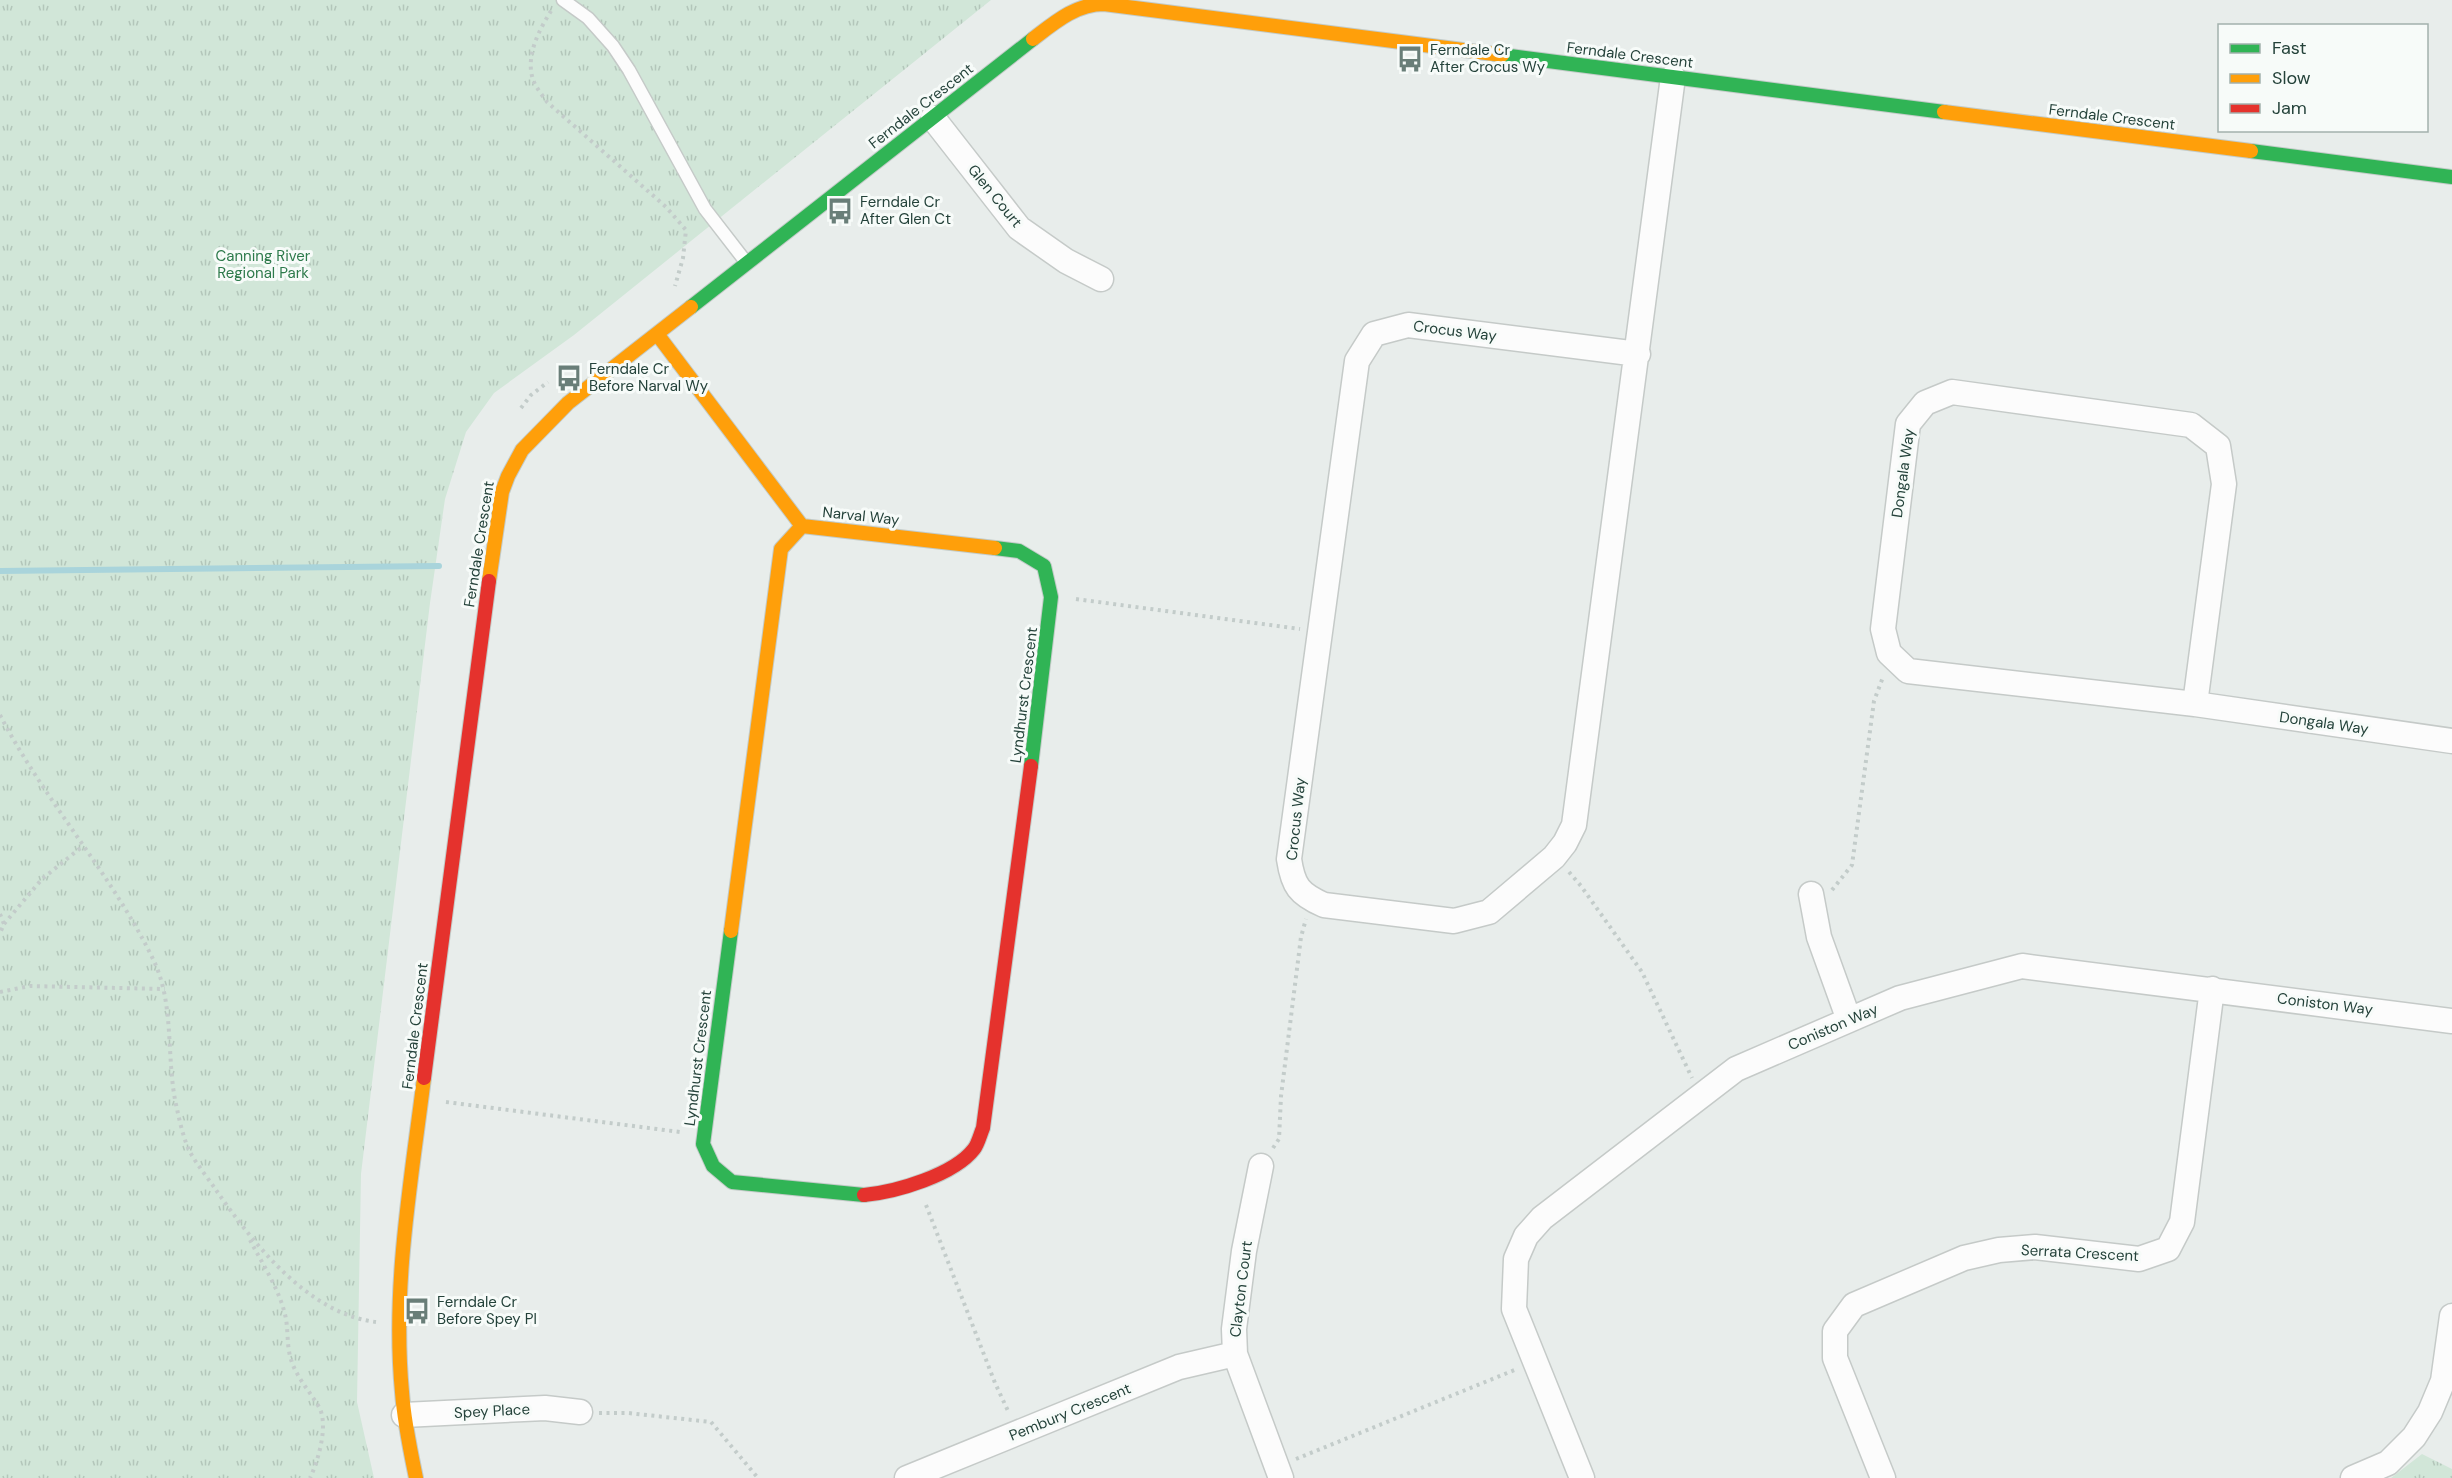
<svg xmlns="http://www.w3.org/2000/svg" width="2452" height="1478" viewBox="0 0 2452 1478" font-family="'DM Sans',sans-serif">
<defs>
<pattern id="park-tufts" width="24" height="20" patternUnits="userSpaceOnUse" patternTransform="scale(1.5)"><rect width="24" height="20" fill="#d1e6d8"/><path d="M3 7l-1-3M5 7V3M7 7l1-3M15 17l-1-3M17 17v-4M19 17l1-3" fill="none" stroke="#b3c6ba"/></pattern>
</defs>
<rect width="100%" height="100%" fill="#e8edeb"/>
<path fill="url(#park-tufts)" d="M0 0H991L574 335 494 393 466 432 445 499 430 603 361 1174 357 1402 374 1478H0Z
M2422 1454 2452 1469V1478H2391Z"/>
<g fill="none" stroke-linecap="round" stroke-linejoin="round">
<path stroke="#a9d4db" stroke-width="6" d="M0 571 439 566"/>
<g stroke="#c5cac8" stroke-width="15">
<path id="lane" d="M563 0 588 18 613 46 629 70 705 209 746 262"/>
</g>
<g stroke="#c5cac8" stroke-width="27">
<path id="street" d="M933 118 1019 228 1066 261 1101 279
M1638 354 1408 325 1374 334 1357 361 1289 859C1293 886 1299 894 1324 905L1454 921 1489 912 1554 857 1565 843 1574 825 1673 77
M2195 704 2224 484 2218 446 2191 425 1952 392 1925 403 1908 424 1883 629 1889 653 1908 671 2195 704 2452 741
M1811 894 1819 937 1849 1020
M1261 1166 1244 1251 1234 1329 1235 1354 1281 1478
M404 1415 545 1408 580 1412
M907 1478 1179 1367 1235 1354
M1582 1478 1514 1309 1516 1259 1526 1236 1542 1218 1736 1069 1900 998 2022 966 2452 1021
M1883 1478 1835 1358V1331L1854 1305 1964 1258 1999 1250 2035 1247 2139 1259 2168 1249 2182 1222 2212 989
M2353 1478 2388 1463 2414 1437 2430 1412 2443 1381 2452 1316"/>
</g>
<g stroke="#c3cbc8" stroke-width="16">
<path id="fast" d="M1502 55 1944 112
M2251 151 2452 177
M691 307 1033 39
M995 548 1019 551 1044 566 1051 597 1031 766
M731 931 703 1144 713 1166 732 1182 864 1195"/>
</g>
<g stroke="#c3cbc8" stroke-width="16">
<path id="slow" d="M1033 39C1055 22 1076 4 1104 4L1502 55
M1944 112 2251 151
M657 334 802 526 995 548
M489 581 502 492 508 476 522 450 568 403 691 307
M731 931 781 549 802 526
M416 1478C410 1449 404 1421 402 1392 392 1287 411 1182 424 1078"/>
</g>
<g stroke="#c3cbc8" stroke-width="16">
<path id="jam" d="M424 1078 489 581
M864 1195C896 1192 954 1175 974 1149 978 1144 980 1135 983 1128L1031 766"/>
</g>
<path stroke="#c3ccca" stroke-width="4" stroke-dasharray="3 4.5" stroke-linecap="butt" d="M551 11C539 30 524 58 534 82 537 89 543 96 547 102L666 207 686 230 683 258 675 286
M521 408 531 395 548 382
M1076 599 1300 629
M0 715C44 800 110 872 152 957 176 1004 165 1059 177 1109 180 1123 184 1140 190 1152 197 1165 208 1178 216 1190 253 1243 308 1314 376 1322
M1569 872 1581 886 1642 972 1692 1078
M1832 890 1852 865 1874 701 1883 677
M0 914 4 924 0 933
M4 924 42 879 83 846
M0 992 30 986 165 989
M446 1102 680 1132
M1273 1148 1279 1139 1281 1096 1301 937 1306 919
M926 1205 995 1383 1009 1413
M250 1240C263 1265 281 1292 286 1319 288 1331 287 1344 290 1356 295 1376 309 1390 319 1407 329 1425 318 1461 310 1478
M599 1413H628L711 1422 758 1478
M1296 1459 1517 1369"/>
<use href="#lane" stroke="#fcfcfc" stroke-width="12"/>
<use href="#street" stroke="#fcfcfc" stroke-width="24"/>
<use href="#fast" stroke="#30b455" stroke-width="14"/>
<use href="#slow" stroke="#ff9f0a" stroke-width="14"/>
<use href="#jam" stroke="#e5322d" stroke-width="14"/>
</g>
<defs>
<g id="bus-bare" transform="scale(2.07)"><path d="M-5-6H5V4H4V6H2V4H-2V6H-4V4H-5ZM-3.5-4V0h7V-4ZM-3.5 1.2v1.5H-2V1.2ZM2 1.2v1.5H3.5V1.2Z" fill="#697e78" stroke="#f7fbf9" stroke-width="2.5" paint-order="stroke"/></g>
</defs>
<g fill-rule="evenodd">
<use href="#bus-bare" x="1410" y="59"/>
<use href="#bus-bare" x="840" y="211"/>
<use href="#bus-bare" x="569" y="378"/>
<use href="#bus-bare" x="417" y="1311"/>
</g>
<g text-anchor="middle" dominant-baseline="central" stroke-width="6" stroke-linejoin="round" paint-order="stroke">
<g font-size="15" fill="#24423a" stroke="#f7fbf9" text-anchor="start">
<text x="1430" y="50">Ferndale Cr<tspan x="1430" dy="17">After Crocus Wy</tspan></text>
<text x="860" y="202">Ferndale Cr<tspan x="860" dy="17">After Glen Ct</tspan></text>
<text x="589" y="369">Ferndale Cr<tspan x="589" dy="17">Before Narval Wy</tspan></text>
<text x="437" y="1302">Ferndale Cr<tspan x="437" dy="17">Before Spey Pl</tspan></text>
</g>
<g font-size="15" fill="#24423a" stroke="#f7fbf9">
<text transform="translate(1630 55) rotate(7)">Ferndale Crescent</text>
<text transform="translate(921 106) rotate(-38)">Ferndale Crescent</text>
<text transform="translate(2112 117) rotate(7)">Ferndale Crescent</text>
<text transform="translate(995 196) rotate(51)">Glen Court</text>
<text transform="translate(1455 331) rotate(7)">Crocus Way</text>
<text transform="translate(1903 473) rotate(-82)">Dongala Way</text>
<text transform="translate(861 516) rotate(6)">Narval Way</text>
<text transform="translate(479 544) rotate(-81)">Ferndale Crescent</text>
<text transform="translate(1024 695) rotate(-83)">Lyndhurst Crescent</text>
<text transform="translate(2324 723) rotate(8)">Dongala Way</text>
<text transform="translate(1296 819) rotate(-84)">Crocus Way</text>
<text transform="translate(2325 1004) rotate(7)">Coniston Way</text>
<text transform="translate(415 1026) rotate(-83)">Ferndale Crescent</text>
<text transform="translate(1833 1027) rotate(-23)">Coniston Way</text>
<text transform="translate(698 1058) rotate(-83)">Lyndhurst Crescent</text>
<text transform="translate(2080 1253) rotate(3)">Serrata Crescent</text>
<text transform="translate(1241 1289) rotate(-83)">Clayton Court</text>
<text transform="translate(492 1411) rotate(-3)">Spey Place</text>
<text transform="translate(1070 1412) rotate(-22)">Pembury Crescent</text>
</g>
<g font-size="15" fill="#2d7a4b" stroke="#f7fbf9">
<text x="263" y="256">Canning River<tspan x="263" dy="17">Regional Park</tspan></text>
</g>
</g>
<rect x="2218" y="24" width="210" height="108" fill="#f7fbf9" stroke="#a3b1ad" stroke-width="1.5"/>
<rect x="2230" y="44" width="30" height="9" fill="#30b455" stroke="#a3b1ad" stroke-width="1.5"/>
<text x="2272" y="54" font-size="18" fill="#24423a">Fast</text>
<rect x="2230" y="74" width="30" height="9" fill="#ff9f0a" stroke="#a3b1ad" stroke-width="1.5"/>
<text x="2272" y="84" font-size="18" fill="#24423a">Slow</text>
<rect x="2230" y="104" width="30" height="9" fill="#e5322d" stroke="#a3b1ad" stroke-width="1.5"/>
<text x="2272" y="114" font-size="18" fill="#24423a">Jam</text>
</svg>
